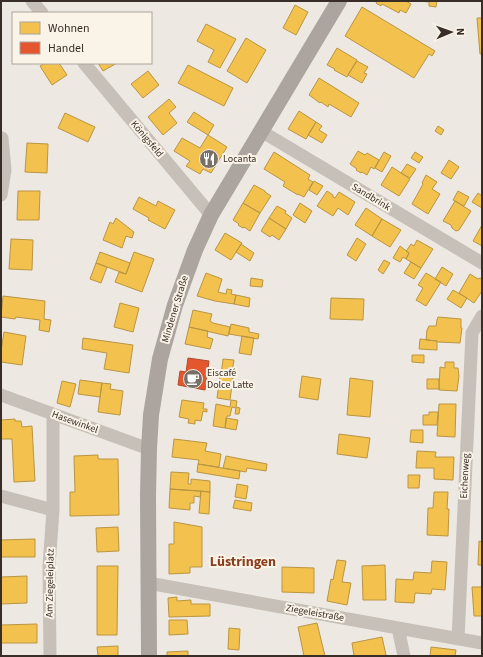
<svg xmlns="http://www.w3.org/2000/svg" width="483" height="657" viewBox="0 0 483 657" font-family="'Source Sans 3',sans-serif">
<rect width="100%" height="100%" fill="#ede8e1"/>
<path fill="#f2c14e" stroke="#ba9542" d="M377 1H406L411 4 406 13 400 10 399 13 382 4 381 6 376 3Z
M418 1H437L436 7 429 6V2Z
M295 5 308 12 296 35 283 28Z
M362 7 435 51 432 56 429 54 414 78 345 36Z
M477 18H482V54H480Z
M206 24 236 39 220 68 208 62 214 50 197 41Z
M246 38 266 50 247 83 227 71Z
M337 48 357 60 347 77 334 70 335 69 327 65Z
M357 61 368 67 364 73 367 74 362 83 348 75Z
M45 63H59L67 75 52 85 40 66Z
M98 63H117L103 71Z
M188 65 233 88 224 106 178 83Z
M148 71 159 85 143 98 131 84Z
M319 78 359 103 351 117 329 104 328 107 321 102 320 103 309 95Z
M169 99 176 107 169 113 177 123 163 135 148 117Z
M299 111 316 122 306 139 288 129Z
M194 112 214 125 208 135 187 122Z
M65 113 95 127 88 142 58 128Z
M316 122 322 126 319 130 327 135 322 143 308 135Z
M438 126 444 130 441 135 435 131Z
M208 135 227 147 211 173 203 169 200 174 186 166 190 161 174 151 182 138 200 148Z
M27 143 48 144 47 173 25 172Z
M358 151 365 155 367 153 379 160 374 169 371 167 367 175 362 172 361 173 356 170 357 169 350 164Z
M274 152 310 175 308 179 313 182 304 197 298 194V195L283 186 285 182 264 169Z
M384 152 391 156 382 172 375 168Z
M415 152 423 157 419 163 411 158Z
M449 160 459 167 451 179 441 173Z
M407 164 416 169 410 178 401 173Z
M392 167 410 179 399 196 381 185Z
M426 175 437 182 432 189 440 194 428 214 412 204 423 184 422 183Z
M314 181 323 186 317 195 309 190Z
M254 185 265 191V192L271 196 260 213 243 203Z
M18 191H40L39 220H17Z
M327 191 333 195V197L335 198 339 192 355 202 348 215 338 208 333 216 317 206Z
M458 191 469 197 464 206 453 200Z
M478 193 482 196V208L472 202Z
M139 197 156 206 158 201 175 210 165 229 148 220 149 218 133 209Z
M455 201 471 211 459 230 456 231 452 228 451 225 443 221Z
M243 203 260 213 250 231 244 227 243 228 238 225 239 224 233 220Z
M300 203 312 211 305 223 293 215Z
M277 206 286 211 285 213 292 218 286 229 269 218Z
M366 208 382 219 372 236 355 225Z
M116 218 134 232 132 238 126 236 122 248 103 240 110 222 113 224Z
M269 218 286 229 279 240 272 235 270 237 261 231Z
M382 219 401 230 390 247 372 236Z
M482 225V246L473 241Z
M225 233 242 243 231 260 215 250Z
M357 238 366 244 356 261 347 255Z
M11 239 33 240 32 270 9 269Z
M417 240 433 249 421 268 406 259 409 253 406 251 407 250 411 244 414 246Z
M241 244 254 253 250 261 236 252Z
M400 246 409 253 406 259 403 257 400 262 393 258Z
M100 252 130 263 126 274 96 263Z
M134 252 154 259 142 292 115 282 119 272 126 274Z
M384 260 390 263 383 274 378 270Z
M411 262 421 268 414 279 404 273Z
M96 263 107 267 101 283 90 279Z
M442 267 453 274 446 286 435 279Z
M206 273 222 279 218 292 226 294 227 289 232 290 231 294 236 295 234 304 215 301 197 296Z
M426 273 441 282 426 306 416 300 423 288 418 285Z
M470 274 478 279 480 278 482 279V291L474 303 459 293Z
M251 278 263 280 262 287 250 286Z
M453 290 467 298 461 308 447 299Z
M236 295 250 298 249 307 234 304Z
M3 296 45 301 44 319 51 320 49 332 39 330 40 320 16 317 15 319 1 317Z
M331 298 364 299 363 320 330 319Z
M120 303 139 308 133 332 114 327Z
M193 310 212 314 210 321 213 323 230 327 228 336 189 327Z
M438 317 461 319V328H462L460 343 438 342 437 341 426 340 427 330 429 326H436L437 320Z
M231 324 249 328V332L259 334 258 339 229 334Z
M189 327 208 331 207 337 213 339 210 349 185 344Z
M4 332 26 336 22 365 1 362V351Z
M242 336 254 338 251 355 239 353Z
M83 338 133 345 129 373 104 369 107 353 82 349Z
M420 339 437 341V350L419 349Z
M412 355H424V363L412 362Z
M223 359 234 360 231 377 221 375Z
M445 362H454V368H458L459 376 457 391 439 390 440 367 445 368Z
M220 376 233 378 230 400 217 398Z
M302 376 321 379 318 400 299 397Z
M350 378 373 381 370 417 347 415Z
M427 379H439V389H427Z
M80 380 102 383 100 397 78 394Z
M62 381 76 384 70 407 57 403Z
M102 383 111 384 110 389 123 391 120 415 98 412Z
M182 400 204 403 203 409H207V412L203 411 201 421 195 420V424L188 423 189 419 179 417Z
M231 400 237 401 236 407 240 408 239 414H235L236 408 232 407 230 416H227L225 428 213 426 216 404 230 407Z
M439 404H456L455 437 437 436Z
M429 412H438L437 425H423V415H429Z
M226 418 238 420 236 430 225 428Z
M15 419V421H21L22 427 32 426 35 481 14 482 12 439H1V420Z
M411 430H423V443L410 442Z
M339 434 370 438 367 458 337 454Z
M174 439 207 443 205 451 221 454 219 467 198 464 199 460 172 457Z
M417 451 436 452 435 457H454L453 480 434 479V468H416Z
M98 455V459H118L119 515 70 516V492H75L74 456Z
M226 456 267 464 266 471 247 468 246 472 223 468Z
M198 464 240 471 239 479 197 472Z
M171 472 189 473 188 484H191V479L210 481V492L170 489Z
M408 475H420L419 488H408Z
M237 484 248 486 246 499 235 497Z
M170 489 201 491 200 497 194 496V503H190V510L169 508Z
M201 491 210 492 209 514 199 513Z
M434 492H448L447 509H449L448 536 427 535 428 508H433Z
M235 500 252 503 251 511 233 508Z
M174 522 202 527V567H190V573L169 574V544H174Z
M118 527 119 551 97 552 96 528Z
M35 539V557H1V540Z
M479 541 482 542V565H478Z
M337 560 346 561 342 582 351 583 347 605 327 601 331 579 333 580Z
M432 561 447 562 445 590 432 589 431 594 415 593 414 603 395 602 396 579 413 580 414 572 431 573Z
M385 565 386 600H363L362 566Z
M97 566H118L117 635H97Z
M282 567 314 568V593L282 592Z
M27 576V603L1 604V577Z
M472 587H482V616H474Z
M177 597V601L191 600V604H210V616L169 617 168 598Z
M169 620H187L188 634 169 635Z
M317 623 325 656H304L298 627Z
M37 624V643H1V625Z
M229 628 240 629 239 650 228 649Z
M382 637 386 655 380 656H354L352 643Z
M118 646V656H98L97 647Z
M431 647 456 650 455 656H430Z
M188 651V656H167V652Z"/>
<path fill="#e4572e" stroke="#b04b2c" d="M188 358 209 361 205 390 178 385 180 371 186 372Z"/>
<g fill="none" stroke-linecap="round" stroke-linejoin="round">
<path stroke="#c7c0b9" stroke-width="13" d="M32 1 42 13
M84 63 211 215
M261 131 482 263
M1 195 5 170 2 138
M1 395 149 449
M1 496 53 510
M148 583 482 643
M398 628 404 656
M458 639 472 333 482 316
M50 656 49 566 53 510V414"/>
<path stroke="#aca59f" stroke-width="16" d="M149 656 148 496 149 449 151 415 160 359 175 305 195 250 211 215 339 1"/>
</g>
<defs>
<g id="restaurant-disc" transform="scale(1)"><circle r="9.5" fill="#776f68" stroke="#faf3e8"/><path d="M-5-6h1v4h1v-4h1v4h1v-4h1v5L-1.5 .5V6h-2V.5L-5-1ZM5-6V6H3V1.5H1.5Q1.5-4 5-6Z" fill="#fff"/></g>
<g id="cafe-disc" transform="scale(1)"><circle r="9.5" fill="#776f68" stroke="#faf3e8"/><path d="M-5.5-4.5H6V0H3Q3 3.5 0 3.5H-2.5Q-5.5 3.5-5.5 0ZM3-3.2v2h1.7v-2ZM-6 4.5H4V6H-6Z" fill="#fff"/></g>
</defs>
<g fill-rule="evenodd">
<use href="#restaurant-disc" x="209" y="159"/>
<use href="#cafe-disc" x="193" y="379"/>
</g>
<g text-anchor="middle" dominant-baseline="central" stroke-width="4" stroke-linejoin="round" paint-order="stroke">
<g font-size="10" fill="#382e27" stroke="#faf3e8">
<text transform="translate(147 139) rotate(50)">Königsfeld</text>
<text transform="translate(371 197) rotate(31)">Sandbrink</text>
<text transform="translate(175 309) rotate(-73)">Mindener Straße</text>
<text transform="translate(75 422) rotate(20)">Hasewinkel</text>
<text transform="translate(465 476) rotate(-87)">Eichenweg</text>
<text transform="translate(50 583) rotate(-89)">Am Ziegeleiplatz</text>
<text transform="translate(315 613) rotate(10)">Ziegeleistraße</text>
</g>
<g font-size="10" fill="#382e27" stroke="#faf3e8" text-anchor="start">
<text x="223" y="159">Locanta</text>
<text x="207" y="373">Eiscafé<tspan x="207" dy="12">Dolce Latte</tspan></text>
</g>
<g font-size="14" font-weight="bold" fill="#8b3d1c" stroke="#faf3e8">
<text x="243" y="562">Lüstringen</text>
</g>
</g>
<rect width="483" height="657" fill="none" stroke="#382e27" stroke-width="4"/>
<rect x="12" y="12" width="140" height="52" fill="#faf3e8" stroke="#aca49b"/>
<rect x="20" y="22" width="20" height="12" fill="#f2c14e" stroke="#aca49b"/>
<text x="48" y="32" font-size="12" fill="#382e27">Wohnen</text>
<rect x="20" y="42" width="20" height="12" fill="#e4572e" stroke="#aca49b"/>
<text x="48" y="52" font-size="12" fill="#382e27">Handel</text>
<g transform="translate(451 32) rotate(88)" stroke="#faf3e8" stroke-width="3" paint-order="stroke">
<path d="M0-3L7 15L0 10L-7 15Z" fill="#382e27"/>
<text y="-6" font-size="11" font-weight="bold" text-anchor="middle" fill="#382e27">N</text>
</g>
</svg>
